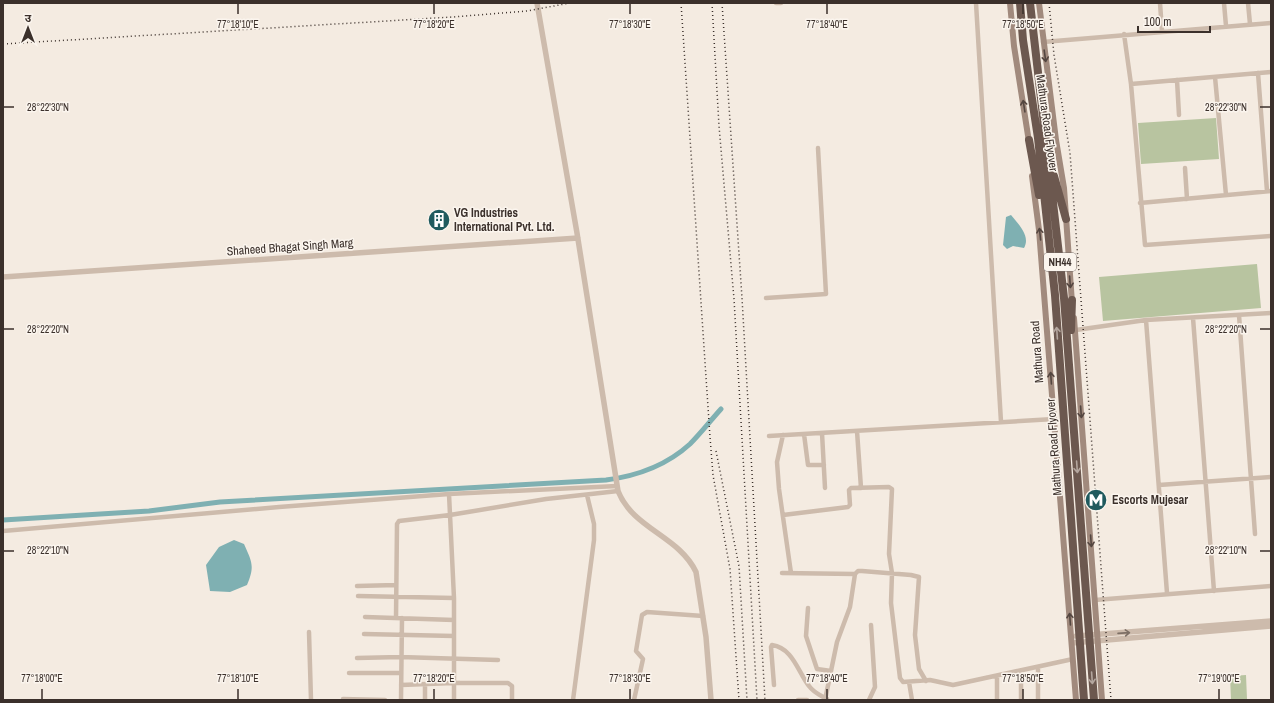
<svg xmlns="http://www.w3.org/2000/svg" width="1274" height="703" viewBox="0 0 1274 703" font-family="'Archivo Narrow','Noto Sans Devanagari',sans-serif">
<rect width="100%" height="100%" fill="#f4ebe1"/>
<path fill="#b8c4a0" d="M1216 118 1219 159 1141 164 1138 123Z
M1257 264 1261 308 1103 321 1099 277Z
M1246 675 1247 699 1231 700 1230 676Z"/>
<path fill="#7fb0b2" d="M1011 215C1018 224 1031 236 1024 248L1013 246 1007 249 1003 245 1006 217Z
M234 540 244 544C252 562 255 566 247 585L230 592 210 591 206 565 219 547Z"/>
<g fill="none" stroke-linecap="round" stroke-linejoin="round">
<path stroke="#7fb0b2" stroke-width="5" d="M3 520 149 511 220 502 606 480C637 476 667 465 690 444 701 433 711 420 721 409"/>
<path stroke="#cdbbac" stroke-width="4.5" d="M776 3H781
M976 3 1001 422
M1160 3 1162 31
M1224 3 1226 26
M1248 3 1250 24
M1124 34 1131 84 1145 245 1271 236
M1043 42 1271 23
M1258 73 1267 191
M1215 77 1226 195
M1177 80 1179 115
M1131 84 1271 72
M1185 168 1187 199
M1140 203 1271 191
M766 298 826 294 818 148
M1239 315 1255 534
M1193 318 1214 591
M1146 320 1167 593
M1076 330 1146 320 1271 313
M857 431 861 488
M822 433 825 488
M804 434 808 465H824
M783 435 777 462 779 489 791 573
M769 436 1054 419
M1159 485 1271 477
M449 494 454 598V700
M783 515 848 507 850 505 849 490 851 488 889 487 892 489 889 554 892 573 891 603 900 678 903 682 930 680 953 685 1073 659
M3 531 279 507 449 494 617 486
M782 573 855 574 858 571H862L911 575 919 577 915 635 919 669 926 681
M357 586 396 585
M358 596 454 598
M1095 600 1271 586
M808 608 806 636 817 669 831 671
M365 617 454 620
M396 618 397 524 399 521 450 515 546 499 618 491
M309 632 311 700
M364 634 454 636
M357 658 400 657 498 660
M1038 667V700
M1021 671V700
M349 673H401
M909 682 912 700
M401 685 453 683H508L512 686V700
M774 685 771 647 772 645C793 648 798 672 809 686 814 693 820 695 827 699
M343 699 385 700
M401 700 402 618
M425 700V685
M573 700 594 540V524L587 495
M634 700 643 659 636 651 642 615 647 612 703 616
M798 700H807
M825 700 837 642 850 607 855 574
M869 700 875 687 871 625
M997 700V677"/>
<path stroke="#cdbbac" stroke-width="5.5" d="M537 3 577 233 618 491C633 529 679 536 696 572L706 637 711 700
M3 277 578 238
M1076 636 1271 621
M1072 643 1271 626"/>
<path stroke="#a18a7d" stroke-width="6" d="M1010 3 1014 46 1029 142
M1039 3 1056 140 1064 188 1072 303
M1032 176 1039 230 1076 700
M1074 318 1102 700"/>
<path stroke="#6c584f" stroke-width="8" d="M1020 3 1023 40 1038 138 1055 295 1084 700
M1030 3 1064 298 1094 700
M1029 140 1039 195
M1054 176 1066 219
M1071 330 1072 300"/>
<path stroke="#3b302b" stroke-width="1.5" stroke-dasharray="1 3" stroke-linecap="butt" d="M681 3 710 437 713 475 730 569 739 700
M712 3 719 126 734 299 757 700
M722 3 742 298 765 700
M1049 3 1054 55 1070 153 1111 700
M3 44 453 17 527 11 570 3
M716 451 739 566 747 700"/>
</g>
<defs><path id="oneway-shaft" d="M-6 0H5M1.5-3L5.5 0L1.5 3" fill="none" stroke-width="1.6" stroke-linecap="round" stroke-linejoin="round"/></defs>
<g stroke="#544640">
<use href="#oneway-shaft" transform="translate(1045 56) rotate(82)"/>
<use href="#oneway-shaft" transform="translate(1024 106) rotate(-99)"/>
<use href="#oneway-shaft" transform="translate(1040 234) rotate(-96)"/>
<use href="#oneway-shaft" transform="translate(1070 282) rotate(86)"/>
<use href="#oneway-shaft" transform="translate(1051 378) rotate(-94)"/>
<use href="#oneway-shaft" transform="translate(1081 412) rotate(86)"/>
<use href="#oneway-shaft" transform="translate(1091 541) rotate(86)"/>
<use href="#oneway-shaft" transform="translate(1070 619) rotate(-94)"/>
</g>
<g stroke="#b4a69e">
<use href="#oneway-shaft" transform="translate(1057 333) rotate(-94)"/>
<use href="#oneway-shaft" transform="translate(1077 467) rotate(86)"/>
<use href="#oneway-shaft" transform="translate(1092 678) rotate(86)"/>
</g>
<use stroke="#7d6f65" href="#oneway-shaft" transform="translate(1124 633) rotate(-4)"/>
<path fill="none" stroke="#3b302b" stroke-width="1.5" d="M238 4V14M434 4V14M630 4V14M827 4V14M1023 4V14M4 107H14M1260 107H1270M4 329H14M1260 329H1270M4 551H14M1260 551H1270M42 689V699M238 689V699M434 689V699M630 689V699M827 689V699M1023 689V699M1219 689V699"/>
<defs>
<g id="building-disc" transform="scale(1.15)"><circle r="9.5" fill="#1f5a5e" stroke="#fbf5ee"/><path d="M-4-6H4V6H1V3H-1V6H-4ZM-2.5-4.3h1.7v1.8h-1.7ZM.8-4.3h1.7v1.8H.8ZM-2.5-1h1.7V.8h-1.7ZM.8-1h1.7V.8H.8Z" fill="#fff"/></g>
<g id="metro-disc" transform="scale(1.15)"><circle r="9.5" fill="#1f5a5e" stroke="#fbf5ee"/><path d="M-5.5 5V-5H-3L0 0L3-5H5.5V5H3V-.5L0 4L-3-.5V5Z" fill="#fff"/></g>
</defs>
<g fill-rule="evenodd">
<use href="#building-disc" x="439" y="220"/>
<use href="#metro-disc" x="1096" y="500"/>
</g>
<g text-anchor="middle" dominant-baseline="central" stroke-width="3" stroke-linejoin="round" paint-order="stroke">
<rect fill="#fbf5ee" stroke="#756b66" stroke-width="1" x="1044" y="253" width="32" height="18" rx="3"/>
<g font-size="11" font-weight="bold" fill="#3b302b">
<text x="1060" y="262">NH44</text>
</g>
<g font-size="12" fill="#3b302b" stroke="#fbf5ee">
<text transform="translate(1047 123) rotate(82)">Mathura Road Flyover</text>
<text transform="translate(290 247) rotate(-4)">Shaheed Bhagat Singh Marg</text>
<text transform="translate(1037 352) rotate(-94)">Mathura Road</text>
<text transform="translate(1054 447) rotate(-94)">Mathura Road Flyover</text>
</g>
<g font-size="12" font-weight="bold" fill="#3b302b" stroke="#fbf5ee" text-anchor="start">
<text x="454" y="213">VG Industries<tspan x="454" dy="14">International Pvt. Ltd.</tspan></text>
<text x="1112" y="500">Escorts Mujesar</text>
</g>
</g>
<g font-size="10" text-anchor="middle" fill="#3b302b" stroke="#fbf5ee" stroke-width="3" stroke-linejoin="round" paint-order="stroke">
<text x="238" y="28">77°18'10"E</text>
<text x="434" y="28">77°18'20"E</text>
<text x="630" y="28">77°18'30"E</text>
<text x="827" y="28">77°18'40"E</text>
<text x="1023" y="28">77°18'50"E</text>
<text x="48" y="111">28°22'30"N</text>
<text x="1226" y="111">28°22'30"N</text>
<text x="48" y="333">28°22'20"N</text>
<text x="1226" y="333">28°22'20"N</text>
<text x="48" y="554">28°22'10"N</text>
<text x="1226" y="554">28°22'10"N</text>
<text x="42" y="682">77°18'00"E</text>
<text x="238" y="682">77°18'10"E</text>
<text x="434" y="682">77°18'20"E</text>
<text x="630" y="682">77°18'30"E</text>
<text x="827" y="682">77°18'40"E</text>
<text x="1023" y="682">77°18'50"E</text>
<text x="1219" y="682">77°19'00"E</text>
</g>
<rect width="1274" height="703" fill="none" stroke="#3b302b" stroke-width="8"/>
<g transform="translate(28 28)" stroke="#fbf5ee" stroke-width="3" paint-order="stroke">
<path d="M0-3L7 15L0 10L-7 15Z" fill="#3b302b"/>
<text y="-6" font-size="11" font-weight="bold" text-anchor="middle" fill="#3b302b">उ</text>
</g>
<path d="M1138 26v6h72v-6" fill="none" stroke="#3b302b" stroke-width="2"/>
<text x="1144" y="26" font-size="12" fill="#3b302b" stroke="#fbf5ee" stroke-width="3" paint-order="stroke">100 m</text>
</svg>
